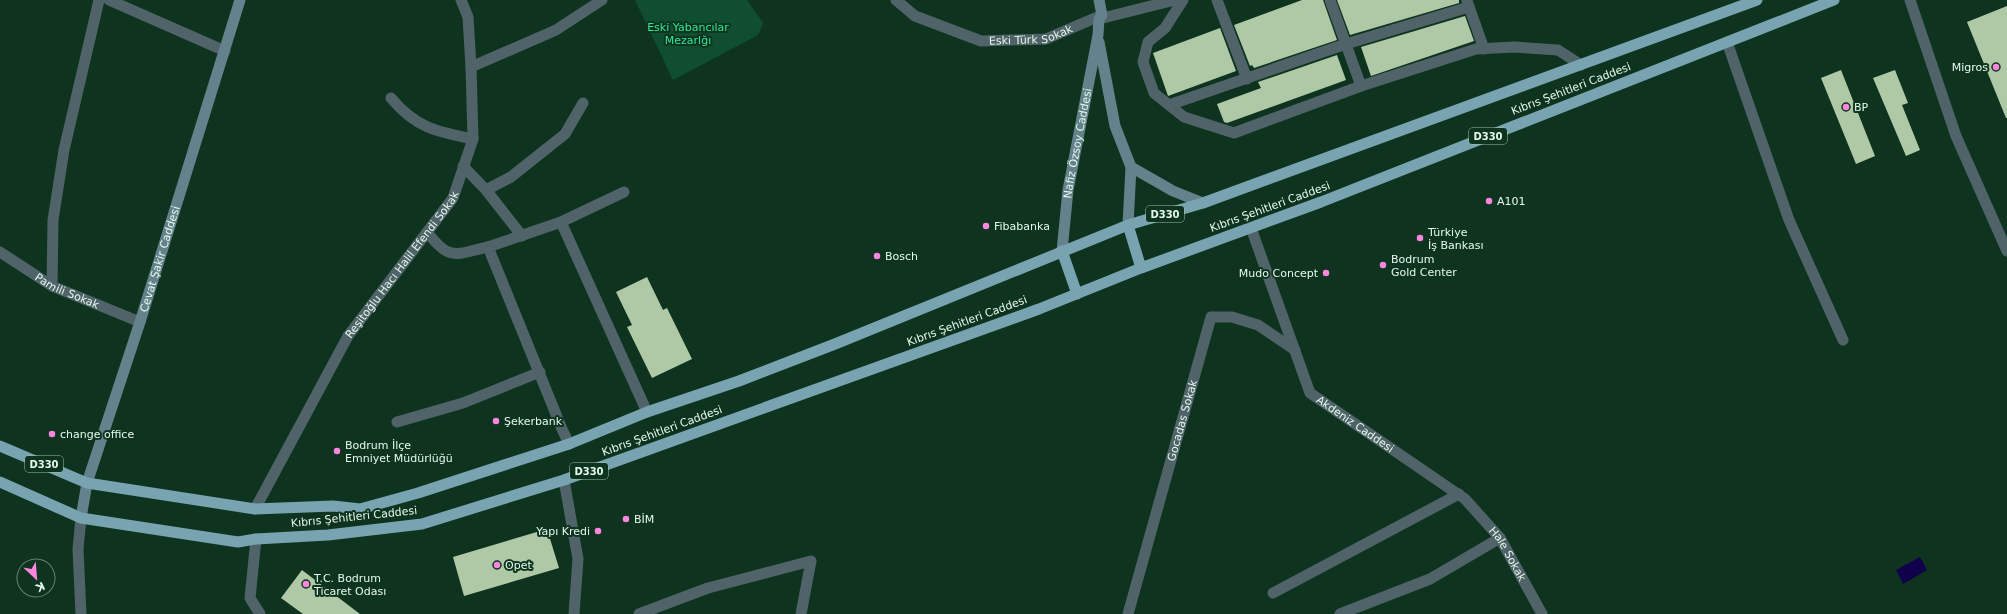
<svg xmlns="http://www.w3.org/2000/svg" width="2007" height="614" viewBox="0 0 2007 614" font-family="'DejaVu Sans',sans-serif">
<rect width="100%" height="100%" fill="#0e3420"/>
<path fill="#104e30" d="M635 0H747L763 23 758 35 673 80Z"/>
<path fill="#10004b" d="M1920 557 1927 570 1903 584 1896 570Z"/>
<path fill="#afc9a6" d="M1302 0H1323L1337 40 1254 68 1252 65 1250 66 1234 25Z
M1337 0H1459V3L1350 35Z
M2007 6V118H2006L1967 22Z
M1465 16 1474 41 1371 76 1361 47Z
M1220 28 1236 71 1168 96 1153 53Z
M1337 55 1346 80 1227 123 1224 122 1217 104 1261 88 1258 82Z
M1841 70 1875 156 1856 164 1821 78Z
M1895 70 1908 103 1902 105 1920 150 1906 156 1873 78Z
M647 277 663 310 667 308 692 359 652 378 627 327 632 325 616 292Z
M547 529 559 568 464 596 453 557Z
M302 570 360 614H303L281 598Z"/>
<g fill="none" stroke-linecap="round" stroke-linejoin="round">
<g stroke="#506369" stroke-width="11">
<path id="s1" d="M896 0 915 16 981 41 1046 39 1102 15"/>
<path d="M1183 0 1165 28 1148 42 1143 62 1154 93 1184 117 1234 133 1361 86 1476 49 1514 47 1558 50 1581 65"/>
<path d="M1217 0 1247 79"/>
<path d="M1330 0 1361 86"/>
<path d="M1910 0 1956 136 2007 251"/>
<path d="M1467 1 1484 49"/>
<path d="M1099 19 1175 0"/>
<path d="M1727 42 1789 220 1843 340"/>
<path d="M471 67 556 30 602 0"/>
<path d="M391 98C416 128 437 132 473 139"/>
<path d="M1169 105 1346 44 1469 7"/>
<path d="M463 166 486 190 522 236"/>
<path d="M486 190 511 177 565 134 583 103"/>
<path d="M561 222 647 412"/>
<path id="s2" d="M1251 228 1310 393 1465 499 1500 538 1542 614"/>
<path d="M427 232C450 262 455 254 488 247L562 429 569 444"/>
<path d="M488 247 561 222 624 192"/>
<path id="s3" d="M0 252 52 286 140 322"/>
<path d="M52 286 53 220 64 150 99 0"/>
<path d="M397 422 463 403 540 372"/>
<path d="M564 480 578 559 574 614"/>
<path id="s4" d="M255 509 348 336 453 198 473 139 471 67 468 17 461 0"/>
<path d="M81 518 78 549 81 614"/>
<path d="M256 539 250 598 260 614"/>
<path d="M1273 593 1459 494"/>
<path d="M639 614 708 588 811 561 801 614"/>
<path id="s5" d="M1128 614 1211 317H1232L1258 325 1295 350"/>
<path d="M1340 614 1430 579 1500 538"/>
</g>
<path stroke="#506369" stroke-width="11" d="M109 0 225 51"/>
<g stroke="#63828b" stroke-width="11">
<path d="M1099 42 1115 126 1131 167 1128 225"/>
<path d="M1131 167 1173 191 1203 203"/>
<path id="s6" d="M1062 251 1068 190 1098 35 1099 19 1102 15 1099 0"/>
<path id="s7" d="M81 518 87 483 140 322 240 0"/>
</g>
<path stroke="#78a4b1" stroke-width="11" d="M1128 225 1141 268
M1062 251 1077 294
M0 446 87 483 255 509 333 506 360 509 418 493 569 444 647 412 739 381 835 344 1128 225 1203 203 1757 0
M0 482 81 518 238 542 256 539 328 535 422 524 564 480 1039 309 1141 268 1321 202 1834 0"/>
</g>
<g fill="#fe85e0" stroke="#0e3420" stroke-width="1.5">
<circle cx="1996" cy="67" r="4"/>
<circle cx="1846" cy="107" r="4"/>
<circle cx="1489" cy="201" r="4"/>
<circle cx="986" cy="226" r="4"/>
<circle cx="1420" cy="238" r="4"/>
<circle cx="877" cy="256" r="4"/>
<circle cx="1383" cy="265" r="4"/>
<circle cx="1326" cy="273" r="4"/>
<circle cx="496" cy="421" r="4"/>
<circle cx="52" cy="434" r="4"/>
<circle cx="337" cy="451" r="4"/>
<circle cx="626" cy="519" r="4"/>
<circle cx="598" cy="531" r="4"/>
<circle cx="497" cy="565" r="4"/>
<circle cx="306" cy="584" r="4"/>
</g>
<g text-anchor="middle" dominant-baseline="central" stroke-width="4" stroke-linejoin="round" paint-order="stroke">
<g fill="#0e3420" stroke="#a4beae" stroke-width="1">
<rect x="1469" y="128" width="38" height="16" rx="3"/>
<rect x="1146" y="206" width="38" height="16" rx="3"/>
<rect x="25" y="456" width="38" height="16" rx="3"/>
<rect x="570" y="463" width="38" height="16" rx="3"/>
</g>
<g font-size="10" font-weight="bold" fill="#e4f9eb">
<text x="1488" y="136">D330</text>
<text x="1165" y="214">D330</text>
<text x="44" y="464">D330</text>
<text x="589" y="471">D330</text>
</g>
<g font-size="11" fill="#30e794" stroke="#0e3420">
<text x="688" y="27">Eski Yabancılar<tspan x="688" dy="13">Mezarlğı</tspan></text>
</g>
<g font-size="11" fill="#e4f9eb" stroke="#0e3420">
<text stroke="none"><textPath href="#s1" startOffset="146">Eski Türk Sokak</textPath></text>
<text transform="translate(1571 89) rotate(-21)">Kıbrıs Şehitleri Caddesi</text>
<text stroke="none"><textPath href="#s6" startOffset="109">Nafiz Özsoy Caddesi</textPath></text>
<text transform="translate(1270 207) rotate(-20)">Kıbrıs Şehitleri Caddesi</text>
<text stroke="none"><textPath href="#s7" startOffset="271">Cevat Şakir Caddesi</textPath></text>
<text stroke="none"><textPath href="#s4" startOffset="286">Reşitoğlu Hacı Halil Efendi Sokak</textPath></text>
<text stroke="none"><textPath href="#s3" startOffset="78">Pamili Sokak</textPath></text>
<text transform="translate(967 321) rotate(-20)">Kıbrıs Şehitleri Caddesi</text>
<text stroke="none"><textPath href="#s5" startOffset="201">Gocadas Sokak</textPath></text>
<text stroke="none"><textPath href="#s2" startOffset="230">Akdeniz Caddesi</textPath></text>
<text transform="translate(662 431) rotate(-20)">Kıbrıs Şehitleri Caddesi</text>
<text transform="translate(354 517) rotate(-6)">Kıbrıs Şehitleri Caddesi</text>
<text stroke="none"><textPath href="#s2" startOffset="433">Hale Sokak</textPath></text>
</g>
<g font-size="11" fill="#e4f9eb" stroke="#0e3420" text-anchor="start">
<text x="1988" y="67" text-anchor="end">Migros</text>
<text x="1854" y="107">BP</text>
<text x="1497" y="201">A101</text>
<text x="994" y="226">Fibabanka</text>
<text x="1428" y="232">Türkiye<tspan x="1428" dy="13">İş Bankası</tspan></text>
<text x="885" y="256">Bosch</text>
<text x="1391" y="259">Bodrum<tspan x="1391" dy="13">Gold Center</tspan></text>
<text x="1318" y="273" text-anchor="end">Mudo Concept</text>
<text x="504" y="421">Şekerbank</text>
<text x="60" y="434">change office</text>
<text x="345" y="445">Bodrum İlçe<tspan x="345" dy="13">Emniyet Müdürlüğü</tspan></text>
<text x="634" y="519">BİM</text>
<text x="590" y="531" text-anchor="end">Yapı Kredi</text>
<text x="505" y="565">Opet</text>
<text x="314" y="578">T.C. Bodrum<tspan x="314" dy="13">Ticaret Odası</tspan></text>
</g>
</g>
<g transform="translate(36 578) rotate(154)"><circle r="19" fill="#0e3420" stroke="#648371"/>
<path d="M0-3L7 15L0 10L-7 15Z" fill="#fe85e0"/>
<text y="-6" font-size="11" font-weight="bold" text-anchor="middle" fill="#e4f9eb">K</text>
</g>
</svg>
